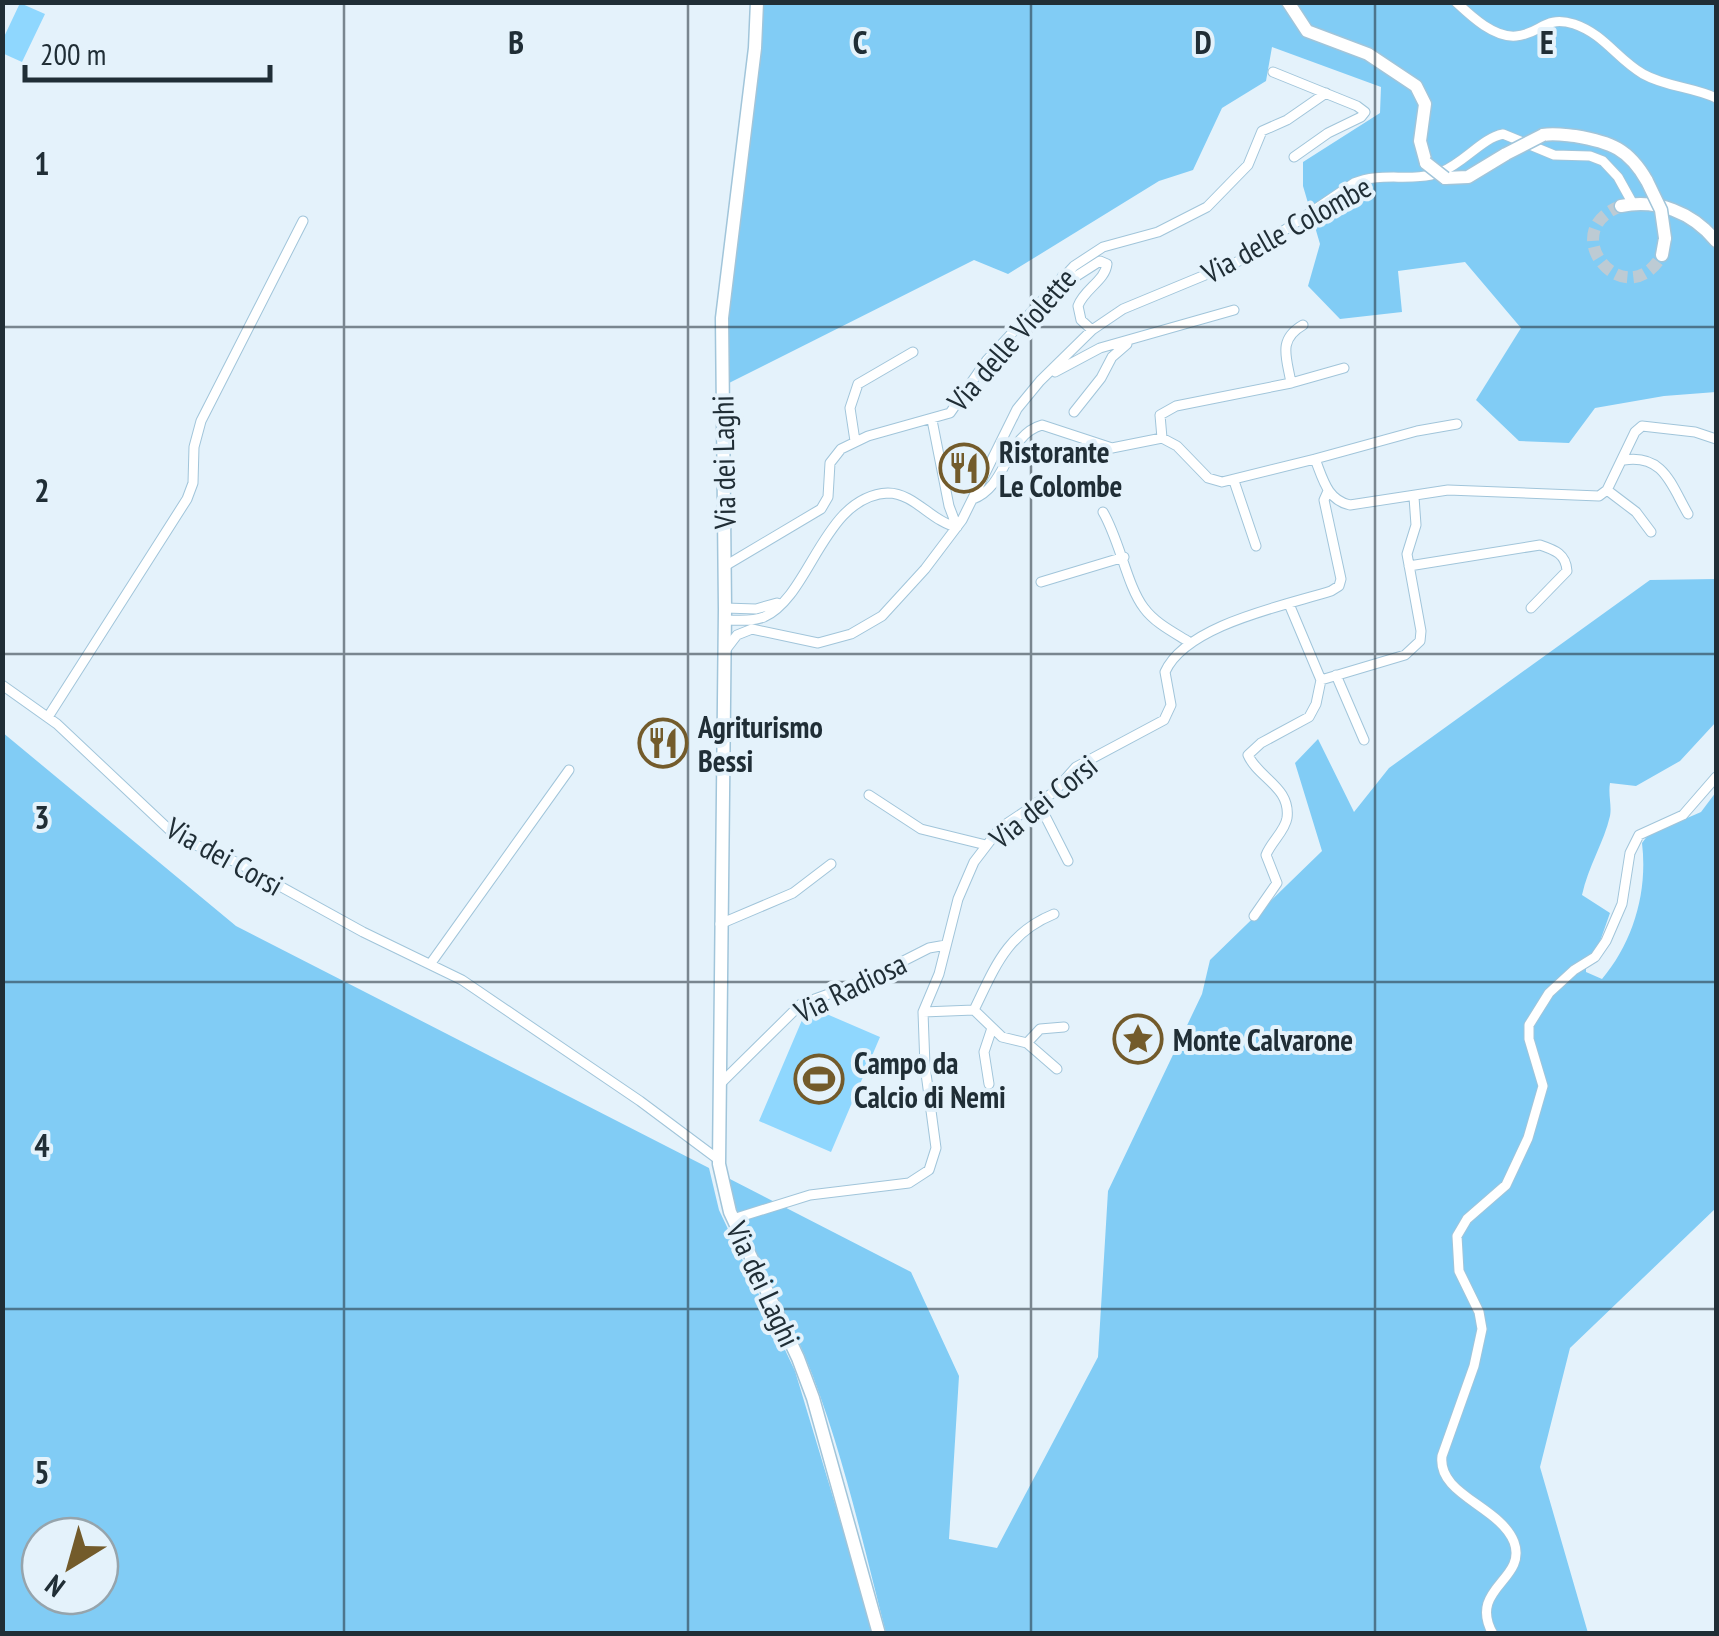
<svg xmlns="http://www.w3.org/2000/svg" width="1719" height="1636" viewBox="0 0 1719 1636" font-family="'PT Sans Narrow',sans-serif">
<rect width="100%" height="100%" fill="#e4f2fb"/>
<path fill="#8fd7fe" d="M20 3 45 14 22 62 2 53 3 39Z
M808 1006 880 1037 831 1152 759 1121Z"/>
<path fill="#81ccf5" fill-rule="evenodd" d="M762 3H1716V392L1664 396 1595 408 1569 443 1519 441 1476 400 1521 328 1465 262 1398 271 1402 312 1340 319 1308 286 1320 244 1303 186V162L1380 113 1381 87 1272 47 1266 81 1222 108 1193 170 1159 181 1008 274 974 260 729 383 727 318Z
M1716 579V722L1680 761 1636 786 1610 783C1608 795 1612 806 1610 816 1604 842 1588 867 1582 895L1610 913 1597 950 1586 959V972L1602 979C1633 942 1648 892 1642 843L1648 835 1701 812 1716 792V1208L1570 1348 1540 1467 1588 1633H886C862 1540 841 1443 804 1354 779 1294 740 1242 728 1178L911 1272 959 1376 949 1539 997 1548 1098 1357 1108 1191 1202 994 1210 960 1322 851 1295 763 1318 739 1354 812 1389 768 1650 580Z
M2 732 236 926 709 1168 719 1210 795 1371 874 1633H3ZM40 1536H100V1596H40Z"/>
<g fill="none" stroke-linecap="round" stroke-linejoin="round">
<path stroke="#bdcbd4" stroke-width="12" stroke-dasharray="12 6" stroke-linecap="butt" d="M1621 206C1553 231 1626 318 1662 255"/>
<g stroke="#a1c5da" stroke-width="11">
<path id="minor" d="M1456 2C1471 16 1494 38 1516 36 1541 34 1544 15 1574 24 1604 34 1617 59 1643 74 1666 87 1693 87 1716 98
M1273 72 1357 106 1365 112 1361 117 1328 133 1294 157
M1062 277H1075L1100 261 1107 264C1105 281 1084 289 1078 306L1081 320 1092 330
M1055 372 1100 348 1234 310
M1291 383 1344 368
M1074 412 1101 378 1112 357 1127 344
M932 420 949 506 957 527
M1162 438 1160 415 1176 406 1291 383C1287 358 1277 340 1303 325
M855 441 850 408 858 384 913 352
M1315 459 1417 431 1457 424
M1624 460C1664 454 1671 485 1688 514
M1234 481 1256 546
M1607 490 1636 512 1651 532
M973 499C1007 487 1006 435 1042 425L1112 448 1162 438 1177 446 1208 478 1222 482 1315 459C1323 479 1327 500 1350 505L1448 490 1599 496 1607 490 1635 432 1642 426 1695 432 1716 439
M1103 512C1120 541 1127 586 1144 608 1155 623 1173 632 1189 642
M725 566 821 509 828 497 830 463 841 449 868 436 950 413 987 360 1074 266 1103 247 1158 232 1207 207 1248 165 1262 131 1287 120 1326 93
M1409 566 1540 545C1555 550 1566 554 1567 571L1531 608
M1041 582 1124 557
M725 608 756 609 777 603
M725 620C737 620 752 622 764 617 811 596 823 496 888 493 914 493 932 522 957 527
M724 652 737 635 752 629 818 643 851 634 882 616 925 569 962 520 1017 409 1040 381 1092 330 1123 309 1239 261 1354 183C1382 171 1412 183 1441 172 1464 163 1482 138 1503 134L1554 155 1590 156 1603 161 1618 177 1633 204
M1336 675 1364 740
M1321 680 1405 655 1420 641 1421 631 1407 554 1416 525 1414 497
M2 685 57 724 177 837 238 863 363 932 462 980 640 1101 719 1160
M48 717 187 499 193 483 194 447 201 421 303 221
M869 795 921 829 986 845
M1038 802 1068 861
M1254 916 1277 883 1266 855C1271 842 1285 831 1287 818 1291 787 1258 778 1248 755L1261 743 1309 717 1316 704 1321 680 1289 604
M720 924 793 893 831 864
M431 963 569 770
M974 1010C995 967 1007 933 1054 914
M974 1010 1002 1037 1027 1043 1057 1069
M923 1012 974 1010
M1027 1043 1040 1029 1064 1027
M720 1084 801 1004 862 982 929 948 946 945
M989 1084 984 1052 992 1028
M733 1219 810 1195 909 1183 929 1170 936 1148 925 1066 923 1012 939 974 958 899 974 862 1000 828 1054 792 1076 767 1164 720 1171 705 1165 672C1186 625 1283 606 1331 591L1339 586 1341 579 1324 500 1328 491
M1493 1634C1467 1588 1528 1580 1514 1542 1500 1506 1437 1495 1442 1456L1474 1366 1482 1329 1479 1312 1459 1271 1457 1236 1467 1219 1506 1185 1528 1138 1543 1086 1529 1039V1025L1549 993 1574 970 1595 957 1606 941 1622 904 1630 853 1639 835 1683 815 1716 777"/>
</g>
<g stroke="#a1c5da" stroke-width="15">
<path id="secondary" d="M757 2 755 48 722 318 725 609 719 1164 730 1212 798 1358 813 1398 879 1634
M1288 2 1307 31 1368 54 1416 86 1425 104 1420 141 1426 163
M1543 135C1554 133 1564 135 1575 136 1611 142 1629 149 1647 181
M1445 178 1468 177 1506 154
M1621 206C1658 199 1692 212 1716 241
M1662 255 1665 238"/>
</g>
<use href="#minor" stroke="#fff" stroke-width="9"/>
<use href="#secondary" stroke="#fff" stroke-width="12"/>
<g stroke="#a1c5da" stroke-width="15" stroke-linecap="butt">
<path id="secondary-bridge" d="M1506 154 1543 135
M1426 163 1445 178
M1647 181 1661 210 1665 238"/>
</g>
<use href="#secondary-bridge" stroke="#fff" stroke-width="12"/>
</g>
<path fill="none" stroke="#202e36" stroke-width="2.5" stroke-opacity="0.55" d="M344 2V1634M688 2V1634M1031 2V1634M1375 2V1634M2 327H1716M2 654H1716M2 982H1716M2 1309H1716"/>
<defs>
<g id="restaurant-ring" transform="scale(2.5)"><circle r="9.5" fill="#e4f2fb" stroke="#735b2b" stroke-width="1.5"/><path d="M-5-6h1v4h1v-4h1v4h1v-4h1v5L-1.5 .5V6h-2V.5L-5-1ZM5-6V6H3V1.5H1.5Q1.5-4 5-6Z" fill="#735b2b"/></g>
<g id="sight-ring" transform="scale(2.5)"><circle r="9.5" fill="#e4f2fb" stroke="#735b2b" stroke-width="1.5"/><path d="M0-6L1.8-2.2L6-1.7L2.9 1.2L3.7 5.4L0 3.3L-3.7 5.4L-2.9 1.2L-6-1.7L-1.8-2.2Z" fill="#735b2b"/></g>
<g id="stadium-ring" transform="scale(2.5)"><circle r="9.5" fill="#e4f2fb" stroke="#735b2b" stroke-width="1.5"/><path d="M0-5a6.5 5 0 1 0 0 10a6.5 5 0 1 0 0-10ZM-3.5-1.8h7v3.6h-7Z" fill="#735b2b"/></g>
</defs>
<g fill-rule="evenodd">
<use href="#restaurant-ring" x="964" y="468"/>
<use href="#restaurant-ring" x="663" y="743"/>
<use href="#sight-ring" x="1138" y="1039"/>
<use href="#stadium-ring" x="819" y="1079"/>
</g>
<g text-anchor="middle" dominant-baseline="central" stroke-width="8" stroke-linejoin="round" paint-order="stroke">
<g font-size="30" fill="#202e36" stroke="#e4f2fb">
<text transform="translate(1286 229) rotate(-29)">Via delle Colombe</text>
<text transform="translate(1011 339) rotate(-49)">Via delle Violette</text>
<text transform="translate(723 462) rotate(-91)">Via dei Laghi</text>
<text transform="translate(1043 801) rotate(-39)">Via dei Corsi</text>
<text transform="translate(225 856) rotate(29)">Via dei Corsi</text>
<text transform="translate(850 987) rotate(-26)">Via Radiosa</text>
<text transform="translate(764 1284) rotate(65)">Via dei Laghi</text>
</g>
<g font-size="30" font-weight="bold" fill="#202e36" stroke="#e4f2fb" text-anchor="start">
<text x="999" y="451">Ristorante<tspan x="999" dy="34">Le Colombe</tspan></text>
<text x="698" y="726">Agriturismo<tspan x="698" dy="34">Bessi</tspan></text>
<text x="1173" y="1039">Monte Calvarone</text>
<text x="854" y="1062">Campo da<tspan x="854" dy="34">Calcio di Nemi</tspan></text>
</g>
</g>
<g font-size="32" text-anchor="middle" font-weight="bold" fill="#202e36" stroke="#e4f2fb" stroke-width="8" stroke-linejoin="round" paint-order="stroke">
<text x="516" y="54">B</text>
<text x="860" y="54">C</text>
<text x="1203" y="54">D</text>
<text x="1547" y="54">E</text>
<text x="42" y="175">1</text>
<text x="42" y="502">2</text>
<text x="42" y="829">3</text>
<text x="42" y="1157">4</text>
<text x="42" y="1484">5</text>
</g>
<rect width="1719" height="1636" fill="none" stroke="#202e36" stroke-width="10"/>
<g transform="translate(70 1566) rotate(217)"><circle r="48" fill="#e4f2fb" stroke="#96a4ac" stroke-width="2.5"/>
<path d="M0-8L18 38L0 25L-18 38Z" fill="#735b2b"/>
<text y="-15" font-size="28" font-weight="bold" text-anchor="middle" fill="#202e36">N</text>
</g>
<path d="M25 65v15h245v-15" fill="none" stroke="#202e36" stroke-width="5"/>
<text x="40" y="65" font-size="30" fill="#202e36" stroke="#e4f2fb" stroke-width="8" paint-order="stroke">200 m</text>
</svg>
